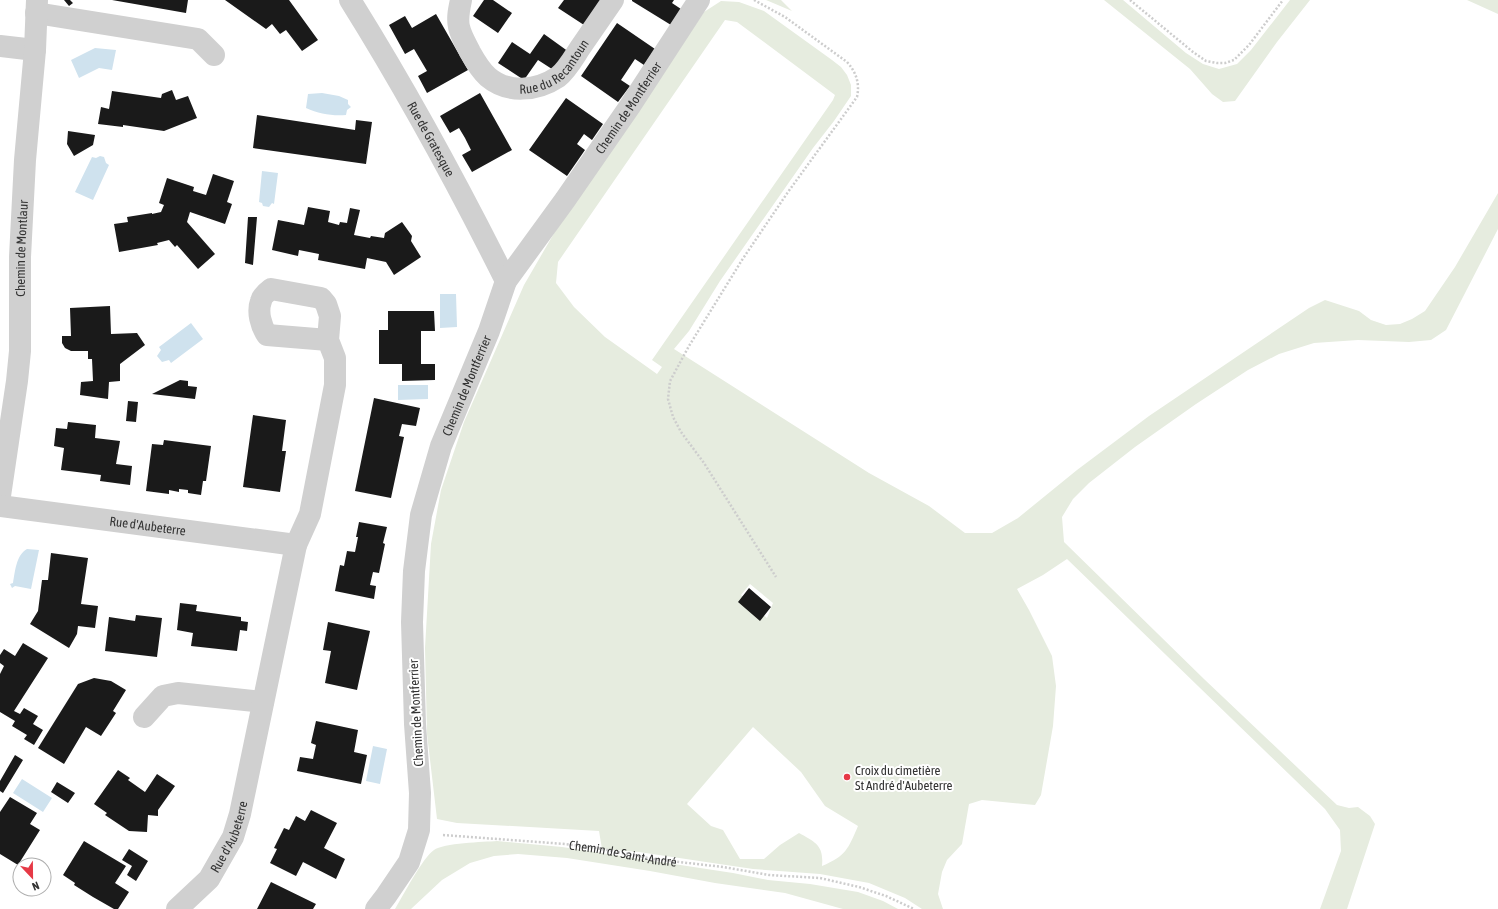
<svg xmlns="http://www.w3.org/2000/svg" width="1498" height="909" viewBox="0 0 1498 909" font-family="'Asap Condensed',sans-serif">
<rect width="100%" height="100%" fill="#fff"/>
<path fill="#e6ecdf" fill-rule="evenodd" d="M765 0H781L792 11 766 0Z
M1104 0H1123L1186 53 1203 64 1219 69 1237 64 1251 50 1290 0H1310L1277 42 1235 101 1223 102 1212 94 1190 69Z
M1467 0H1498V14Z
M721 1 739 2 764 11 832 60 841 67 847 75 851 85V96L834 121 813 148 720 281 689 331 674 349 869 473 929 506 965 533H992L1018 518 1077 470 1149 416 1309 308 1325 300 1359 311 1371 320 1386 325 1400 324 1412 319 1425 311 1455 267 1498 193V229L1446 330 1431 340 1409 342 1358 340 1314 343 1279 354 1248 370 1196 404 1135 447 1089 483 1073 499 1062 517 1064 542 1204 679 1337 805 1349 808 1358 807 1370 816 1375 824 1347 909H1320L1341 851 1340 830 1325 809 1067 559 1043 575 1017 589 1029 610 1052 656 1056 686 1053 726 1041 795 1035 805 982 800 969 804 962 844 947 860 942 872 938 894 943 909H922L905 898 869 883 820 874 753 869 639 852 602 849 599 831 457 823 437 819 427 734 425 648 431 544 441 490 464 422 524 285 560 223 704 12ZM725 20 737 22 835 95 833 100 652 360 662 367 657 374 605 337 574 307 556 283 558 262ZM750 584 773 603 767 618 741 595ZM753 727 801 772 825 806 858 826C848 849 846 856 822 866 824 845 815 842 799 833L780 845 764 859H740L723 830 711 826 687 804Z
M497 841 562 847 733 873 768 880 810 884 858 892 883 901 898 909H843L785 893 715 883 650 871 567 858 518 854 494 856 470 863 442 880 411 909H395C403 896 423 857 434 850 443 843 484 842 497 841Z"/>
<path fill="#cfe2ee" d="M95 48 116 50 112 70 99 68 79 78 71 60Z
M322 93 339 96 348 100V104L351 107 347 110 346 115C332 116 319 114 306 108L308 94Z
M100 156 104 157 106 163 109 165 93 200 75 192 92 157 96 158Z
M262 171 278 173 274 204 272 203 269 207 263 206 262 203 259 202Z
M440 294H456L457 327 440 328Z
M191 323 203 339 171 363 169 360 162 362 157 356 161 350 159 347Z
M398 385H428V399L398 400Z
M27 549 39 550 31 589 15 586 12 588 10 584 13 583C15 572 16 555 27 549Z
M373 746 387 749 380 784 366 781Z
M22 779 52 798 43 812 13 793Z"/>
<path fill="#1a1a1a" d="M64 0H70L73 3 69 6Z
M112 0H188L186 13Z
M225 0H289L318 40 302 51 286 30 280 34 272 24 266 29Z
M484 0H493L512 13 498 33 473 16Z
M564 0H601L584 25 558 8Z
M632 0H674L672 3 681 9 671 25 632 1Z
M436 14 468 70 427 93 418 76 427 71 414 49 405 54 389 25 405 16 412 28Z
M617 23 655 49 644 65 635 59 621 80 630 86 618 102 581 76Z
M544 34 569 52 555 71 538 60 524 80 498 63 512 42 530 54Z
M172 90 176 100 188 96 197 118 164 131 123 125V127L98 124 101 107 109 109 112 91 161 98 162 94Z
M480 93 512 150 472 172 462 155 471 150 465 138 459 128 450 133 440 116Z
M566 98 603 124 592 140 584 134 577 144 585 150 567 176 529 150Z
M257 115 355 130 356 120 372 122 366 164 253 148Z
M68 131 95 135 93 145 74 156 67 144Z
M213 174 234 181 227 202 232 204 225 224 190 212 187 222 215 254 198 269 177 245 175 247 169 240 157 243 158 245 119 252 114 224 128 222 127 217 152 213V214L161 212 164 205 159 203 167 178 194 187 193 191 206 195Z
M308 207 330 211 328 222 339 225 340 222 347 223 350 208 360 210 354 235 370 238 371 236 384 238 385 233 402 222 412 236 411 241 421 257 394 275 386 262 367 258 365 269 318 260 319 254 299 250 298 256 272 250 278 220 304 225Z
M248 217H257L253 265 245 263Z
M110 306 111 334 137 333 145 345 120 364V381L109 382 108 399 80 395 81 382 93 381 92 359H88V351H71L65 348 62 343V336H71L70 308Z
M388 311H434L435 331H421V364H435V380L402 381V364H379V330H388Z
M180 380 188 381V386L197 387 195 399 152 394Z
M374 398 420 408 416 426 402 424 399 436 404 437 391 498 355 491Z
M128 401 138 402 136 422 126 421Z
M253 415 286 420 282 451H286L280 492 243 487Z
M68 422 96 425 95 438 120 441 116 464 132 466 130 485 100 481 101 475 61 470 64 448 54 446 56 428 67 429Z
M164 440 211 446 206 481H203L201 495 188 493V490L179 489V492L169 490V494L146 491 152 444 163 445Z
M359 522 387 527 383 543 385 544 379 573 373 572 370 585 376 586 374 599 335 591 340 565 344 566 347 551 355 552 358 537H356Z
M51 553 88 558 81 604 98 606 95 628 78 626 77 634 69 648 30 624 38 611 42 580H48Z
M749 588 771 607 760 621 738 602Z
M180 603 197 605 196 611 241 617V621L248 622 247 631 240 630 237 651 191 646 193 633 177 630Z
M136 615 162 618 157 657 105 651 109 617 135 621Z
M328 622 370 631 357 690 325 683 331 651 323 650Z
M23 643 48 658 14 711 20 714 24 708 38 716 33 724 43 730 34 745 24 739 27 735 12 726 15 721 0 712V674L4 666 0 663V655L4 649 15 656Z
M94 678 111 681 126 690 113 711 116 713 101 736 86 727 64 764 38 748 78 684Z
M316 721 358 730 354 752 367 755 361 784 297 771 300 757 313 759 316 745 311 743Z
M15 755 23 760 3 793 0 791V781Z
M118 770 130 778 128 780 145 792 157 774 175 786 158 810V816L148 815 147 832 129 831 105 815 107 813 94 804Z
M57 782 75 793 68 803 51 792Z
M10 797 37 813 30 824 40 830 18 865 0 854V812Z
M311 810 337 823 324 848 345 859 336 879 303 862 296 876 270 863 277 849 274 848 284 828 289 830 296 816 305 821Z
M84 841 126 866 115 883 129 892 118 909H114L93 897 74 885 75 883 63 875Z
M129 849 148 861 136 881 127 875 132 866 122 860Z
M271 882 316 904 313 909H257Z"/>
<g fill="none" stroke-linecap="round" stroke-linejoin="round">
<g stroke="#cdcdcd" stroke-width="2.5" stroke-dasharray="2 2" stroke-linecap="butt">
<path d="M754 0 785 17 847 62C856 72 860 83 857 97L788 192 742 260 689 346 670 381 668 399 673 417 681 432 704 463 776 577"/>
<path d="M1130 0 1193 52 1206 61 1217 63H1225L1234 60 1249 45 1283 0"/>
<path id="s1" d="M443 835 565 844 597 848 653 859 723 867 769 875 820 878 859 887 886 896 914 909"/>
</g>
<g stroke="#d0d0d0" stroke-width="22">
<path id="s2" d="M350 0C407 91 458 185 506 281"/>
<path id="s3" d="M461 0C459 9 457 18 459 27 461 36 466 44 470 52 475 61 480 70 488 77 508 94 537 91 558 77 567 70 574 57 580 48 591 32 602 16 613 0"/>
<path d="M36 13 198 39 214 55"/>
<path d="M0 46 35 50"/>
<path id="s4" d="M0 496 17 381 20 351V257L25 160 35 50 37 0"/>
<path id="s5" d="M0 506 296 545"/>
<path d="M144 717 163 696 178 693 263 702"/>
<path id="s6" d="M177 909 209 879 233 837 240 814 296 545 310 514 335 385V358L328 340 330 316 326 304 321 298 271 289C267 292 262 296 261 301 257 312 261 326 267 335L328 340"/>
<path id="s7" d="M376 909 386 896 409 862 419 830 420 793 415 724 412 622 414 571 421 515 441 446 489 331 506 281 565 200 630 106 699 0"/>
</g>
</g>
<circle fill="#e63946" stroke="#fff" stroke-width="1.5" cx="847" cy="777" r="4"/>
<g text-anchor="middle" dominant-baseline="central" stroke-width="4" stroke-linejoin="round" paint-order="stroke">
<g font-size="13" fill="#333" stroke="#fff">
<text stroke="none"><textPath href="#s3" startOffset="163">Rue du Recantoun</textPath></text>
<text stroke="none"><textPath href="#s7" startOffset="868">Chemin de Montferrier</textPath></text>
<text stroke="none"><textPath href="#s2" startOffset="161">Rue de Gratesque</textPath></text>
<text stroke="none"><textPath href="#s4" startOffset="249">Chemin de Montlaur</textPath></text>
<text stroke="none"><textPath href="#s7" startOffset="544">Chemin de Montferrier</textPath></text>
<text stroke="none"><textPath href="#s5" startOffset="149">Rue d'Aubeterre</textPath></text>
<text transform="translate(416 713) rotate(-93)">Chemin de Montferrier</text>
<text stroke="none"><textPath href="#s6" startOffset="91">Rue d'Aubeterre</textPath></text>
<text stroke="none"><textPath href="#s1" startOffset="181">Chemin de Saint-André</textPath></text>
</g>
<g font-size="13" fill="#333" stroke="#fff" text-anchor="start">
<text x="855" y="770">Croix du cimetière<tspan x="855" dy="15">St André d'Aubeterre</tspan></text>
</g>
</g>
<g transform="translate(32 877) rotate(158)"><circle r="19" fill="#ffffff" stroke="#adadad"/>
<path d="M0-3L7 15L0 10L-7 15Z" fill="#e63946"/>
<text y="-6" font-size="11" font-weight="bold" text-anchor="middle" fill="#333333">N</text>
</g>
</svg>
